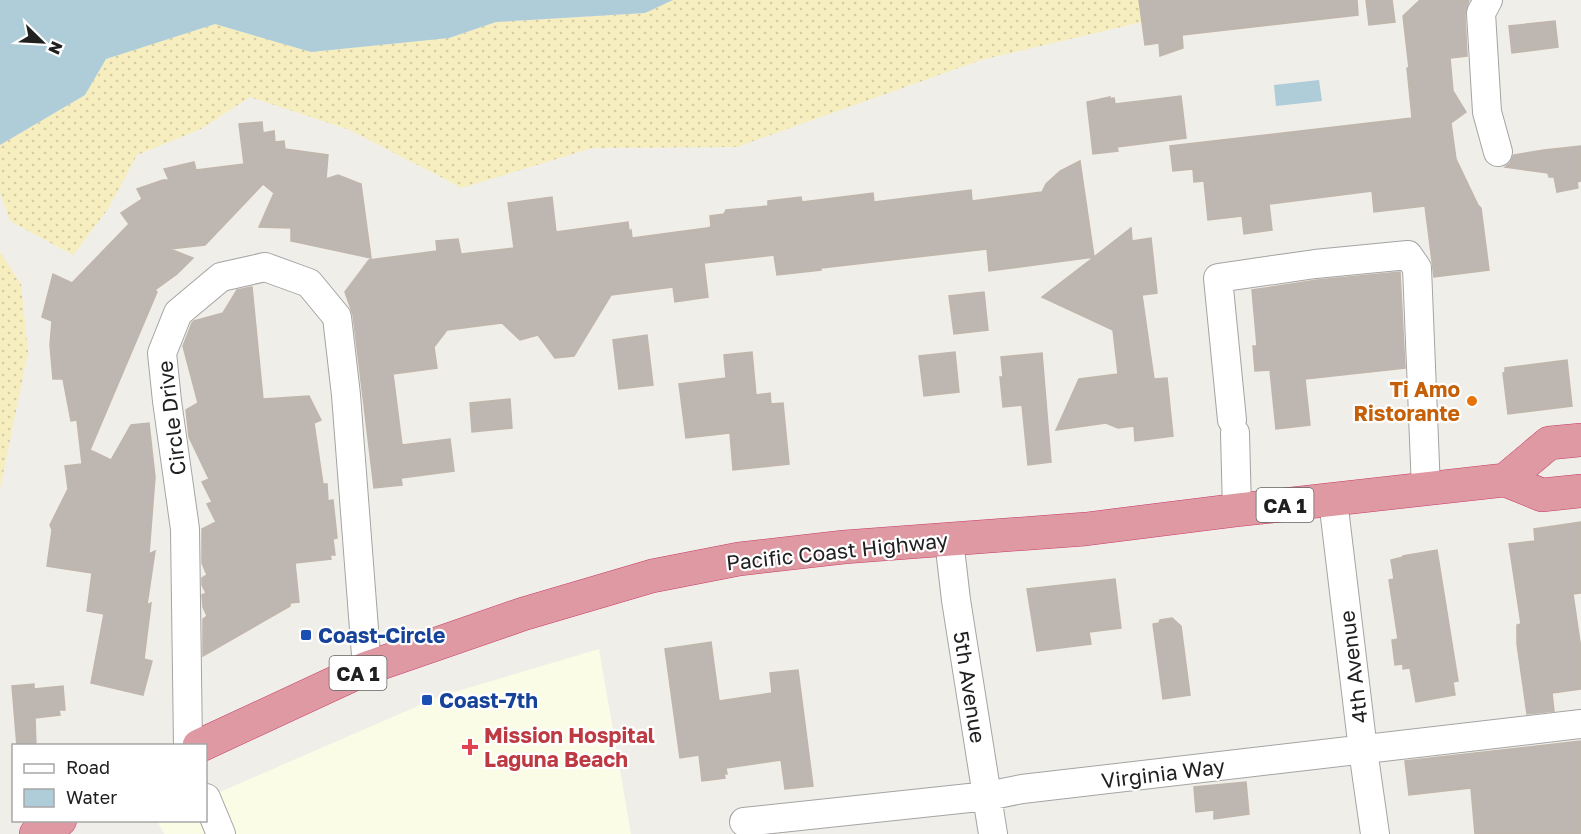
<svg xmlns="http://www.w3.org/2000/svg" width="1581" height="834" viewBox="0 0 1581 834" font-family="'Golos Text',sans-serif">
<defs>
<pattern id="sand-dots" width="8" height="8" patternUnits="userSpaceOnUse" patternTransform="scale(1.5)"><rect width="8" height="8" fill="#f7eebf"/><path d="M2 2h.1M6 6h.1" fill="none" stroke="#d3cca4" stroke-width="1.8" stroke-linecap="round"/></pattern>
</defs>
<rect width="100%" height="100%" fill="#f0eee8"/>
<path fill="#fbfce5" d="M599 649 631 834H164L157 821 206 820V798L441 696Z"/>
<path fill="url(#sand-dots)" d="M673 0H1139L1142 22 981 60 737 147 592 148 462 188 350 130 250 97 201 129 137 155 108 209 73 255 10 221 0 193V145L85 95 106 59 215 24 311 52 449 38 496 22 645 13Z
M0 252 21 284 28 352 0 489Z"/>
<path fill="#aecdd8" d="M0 0H673L645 13 496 22 449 38 311 52 215 24 106 59 85 95 0 145Z
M1319 80 1322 101 1276 106 1274 85Z"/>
<path fill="#bdb6b1" stroke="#c0b6ac" stroke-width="1.5" d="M1139 0H1357L1358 15 1182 35 1183 48 1160 56 1159 43 1145 45Z
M1366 0H1392L1395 22 1369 25Z
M1420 0H1469L1465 14 1467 56 1450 58 1453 91 1466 112 1451 123 1456 159 1478 205 1481 208 1489 270 1434 277 1425 206 1374 212 1372 191 1269 204 1272 230 1244 234 1242 216 1208 220 1204 181 1194 182 1193 169 1173 171 1170 146 1412 118 1407 68H1409L1403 16Z
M1555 21 1558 47 1512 53 1509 26Z
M1181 96 1186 138 1117 147 1118 151 1093 154 1087 102 1110 97V99L1114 98 1115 104Z
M262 122 263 133 274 131 275 142 284 141 285 149 328 155 326 179 338 175 361 184 371 258 291 241V228L259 227 274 193 263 184 205 245 170 249 193 258 177 274 155 290 157 292 90 450 111 460 131 425 149 423 155 477 149 554 155 551 147 605 151 603 144 659 152 661 143 695 91 683 104 614 87 611 92 573 47 566 52 530 50 525 68 489 65 466 82 464 77 420 71 421 63 379H53L50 345 52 321 42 317 53 274 72 283 129 224 121 213 142 199 137 189 163 180H169L164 169 194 162 196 170 244 164 239 124Z
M1581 146V181L1577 182 1578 188 1557 192 1554 177H1549L1548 173 1505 167 1510 163 1514 155 1544 150Z
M1080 161 1094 257 1131 228 1132 241 1151 238 1157 293 1142 295 1154 379 1167 378 1173 436 1135 441 1134 426 1118 428 1106 423 1056 430 1079 379 1118 374 1113 330 1042 297 1094 257 989 271 987 249 821 268V270L777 275 774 255 704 263 708 297 675 302 673 287 611 295 574 356 555 358 538 335 520 340 502 323 447 330 434 347 437 368 393 374 402 445 450 439 454 471 401 478 402 485 374 488 353 315 345 292 369 260 437 251 436 241 458 239 461 254 514 248 508 203 552 197 556 232 628 222 629 231 631 230 632 238 707 228 711 227 710 216 724 214 726 210 768 206V201L801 197 802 202 873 193 874 202 971 190 972 201 1042 192 1046 184 1060 171Z
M1400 272 1405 368 1305 379 1310 425 1276 429 1270 370 1255 371 1253 346H1257L1252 290 1317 280Z
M252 287 263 399 309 396 321 420 314 423 323 484H327L328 501 333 500 337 538 333 539 335 555H330L331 559 295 563 299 602 290 603V606L203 656V619L207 616 203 607 202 595 206 593 202 585V578L207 575 202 563V529L216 522 207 504 212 502 202 482 209 479 189 437 186 410 198 403 183 346 192 323 194 321 223 313 237 290Z
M984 292 988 330 954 334 949 296Z
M647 335 653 385 619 389 613 340Z
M752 352 756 395 770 393 771 404 783 403 789 464 733 470 730 433 686 438 679 384 726 378 724 355Z
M955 352 959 392 924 396 919 356Z
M1042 353 1051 462 1028 465 1022 405 1003 407 1000 377H1003L1001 357Z
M1567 360 1572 406 1508 414 1503 373H1505V368Z
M510 399 512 428 472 432 470 403Z
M1581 522V593L1573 594 1581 649V689L1552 693 1554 711 1527 714 1517 644V625L1521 624 1509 544 1535 541 1534 529Z
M1437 550 1458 681 1453 682 1455 695 1416 702 1410 668 1403 669V664L1395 665 1392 640 1398 639 1389 580 1394 579 1391 560 1403 557V556Z
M1115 579 1121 628 1089 632 1091 644 1037 651 1027 589Z
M1172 618 1181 626 1190 695 1163 699 1153 624 1159 623 1160 620Z
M711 642 719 701 772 693 770 673 798 670 813 786 785 789 781 760 726 768 727 774H724L725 778 702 781 699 755 680 758 665 649Z
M34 684V689L63 686 65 710H59L60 715 35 718 36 746H17L12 686Z
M1581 741V834H1475L1471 788 1409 795 1405 761Z
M1246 782 1249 814 1214 819V810L1196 812 1194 787Z"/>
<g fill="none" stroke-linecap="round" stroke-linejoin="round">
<g stroke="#a4a4a4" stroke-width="30">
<path id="minor" d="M1488 0 1481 13 1487 112 1498 152
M1232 420 1218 278 1315 264 1408 255 1417 268 1426 489
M1235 433 1237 510
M1333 500 1363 750 1375 834
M949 540 956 600 993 834
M188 746 185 529 167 401 162 353 178 313 221 277 265 267 309 283 337 317 346 395 367 668
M206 798 221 834
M744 822 988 796 1022 789 1581 724"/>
</g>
<g stroke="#c83b66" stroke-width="34">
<path id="highway" d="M1505 480 1549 443 1581 440
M199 746 367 668 523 614 652 576 739 559 844 547 1086 529 1237 510 1505 480 1542 495 1581 491
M36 834 60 820"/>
</g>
<use href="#minor" stroke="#fff" stroke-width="28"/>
<use href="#highway" stroke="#de99a3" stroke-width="33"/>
</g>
<circle fill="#e8710a" stroke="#fff" stroke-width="2" cx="1472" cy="401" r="6"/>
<g fill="#1a4fb4" stroke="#fff" stroke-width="2">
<rect x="300" y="629" width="12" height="12" rx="3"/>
<rect x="421" y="694" width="12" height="12" rx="3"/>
</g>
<path fill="#e0444e" stroke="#fff" stroke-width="2" d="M467 738h6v6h6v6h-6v6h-6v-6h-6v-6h6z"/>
<g text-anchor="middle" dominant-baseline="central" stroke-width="4.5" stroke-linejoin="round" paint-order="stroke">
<g fill="#fff" stroke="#636363" stroke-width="1.5">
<rect x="1256.5" y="488" width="57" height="34" rx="4.5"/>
<rect x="329.5" y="656" width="57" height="34" rx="4.5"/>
</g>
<g font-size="20" font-weight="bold" fill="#202020">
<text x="1285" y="505">CA 1</text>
<text x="358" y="673">CA 1</text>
</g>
<g font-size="21" font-weight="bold" fill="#c56008" stroke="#fff" text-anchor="end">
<text x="1460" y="389">Ti Amo<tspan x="1460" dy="24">Ristorante</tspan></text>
</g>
<g font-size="21" fill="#202020" stroke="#fff">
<text transform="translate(171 418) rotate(-97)">Circle Drive</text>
<text transform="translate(837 551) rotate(-6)">Pacific Coast Highway</text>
<text transform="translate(1353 667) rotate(-97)">4th Avenue</text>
<text transform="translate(970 687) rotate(81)">5th Avenue</text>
<text transform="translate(1163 773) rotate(-7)">Virginia Way</text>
</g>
<g font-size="21" font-weight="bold" fill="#164399" stroke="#fff" text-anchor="start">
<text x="318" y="635">Coast-Circle</text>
<text x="439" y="700">Coast-7th</text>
</g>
<g font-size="21" font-weight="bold" fill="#be3a42" stroke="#fff" text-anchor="start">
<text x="484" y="735">Mission Hospital<tspan x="484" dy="24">Laguna Beach</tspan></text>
</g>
</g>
<rect x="12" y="744" width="195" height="78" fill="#ffffff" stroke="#a6a6a6" stroke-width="1.5"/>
<rect x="24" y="764" width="30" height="9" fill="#ffffff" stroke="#a6a6a6" stroke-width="1.5"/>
<text x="66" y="774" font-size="18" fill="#202020">Road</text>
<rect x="24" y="789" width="30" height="18" fill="#aecdd8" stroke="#a6a6a6" stroke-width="1.5"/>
<text x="66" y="804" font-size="18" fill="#202020">Water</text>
<g transform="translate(42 42) rotate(114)" stroke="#ffffff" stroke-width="4.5" paint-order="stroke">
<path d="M0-4.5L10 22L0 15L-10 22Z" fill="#202020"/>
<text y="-9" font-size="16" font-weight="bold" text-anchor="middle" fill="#202020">N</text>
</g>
</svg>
